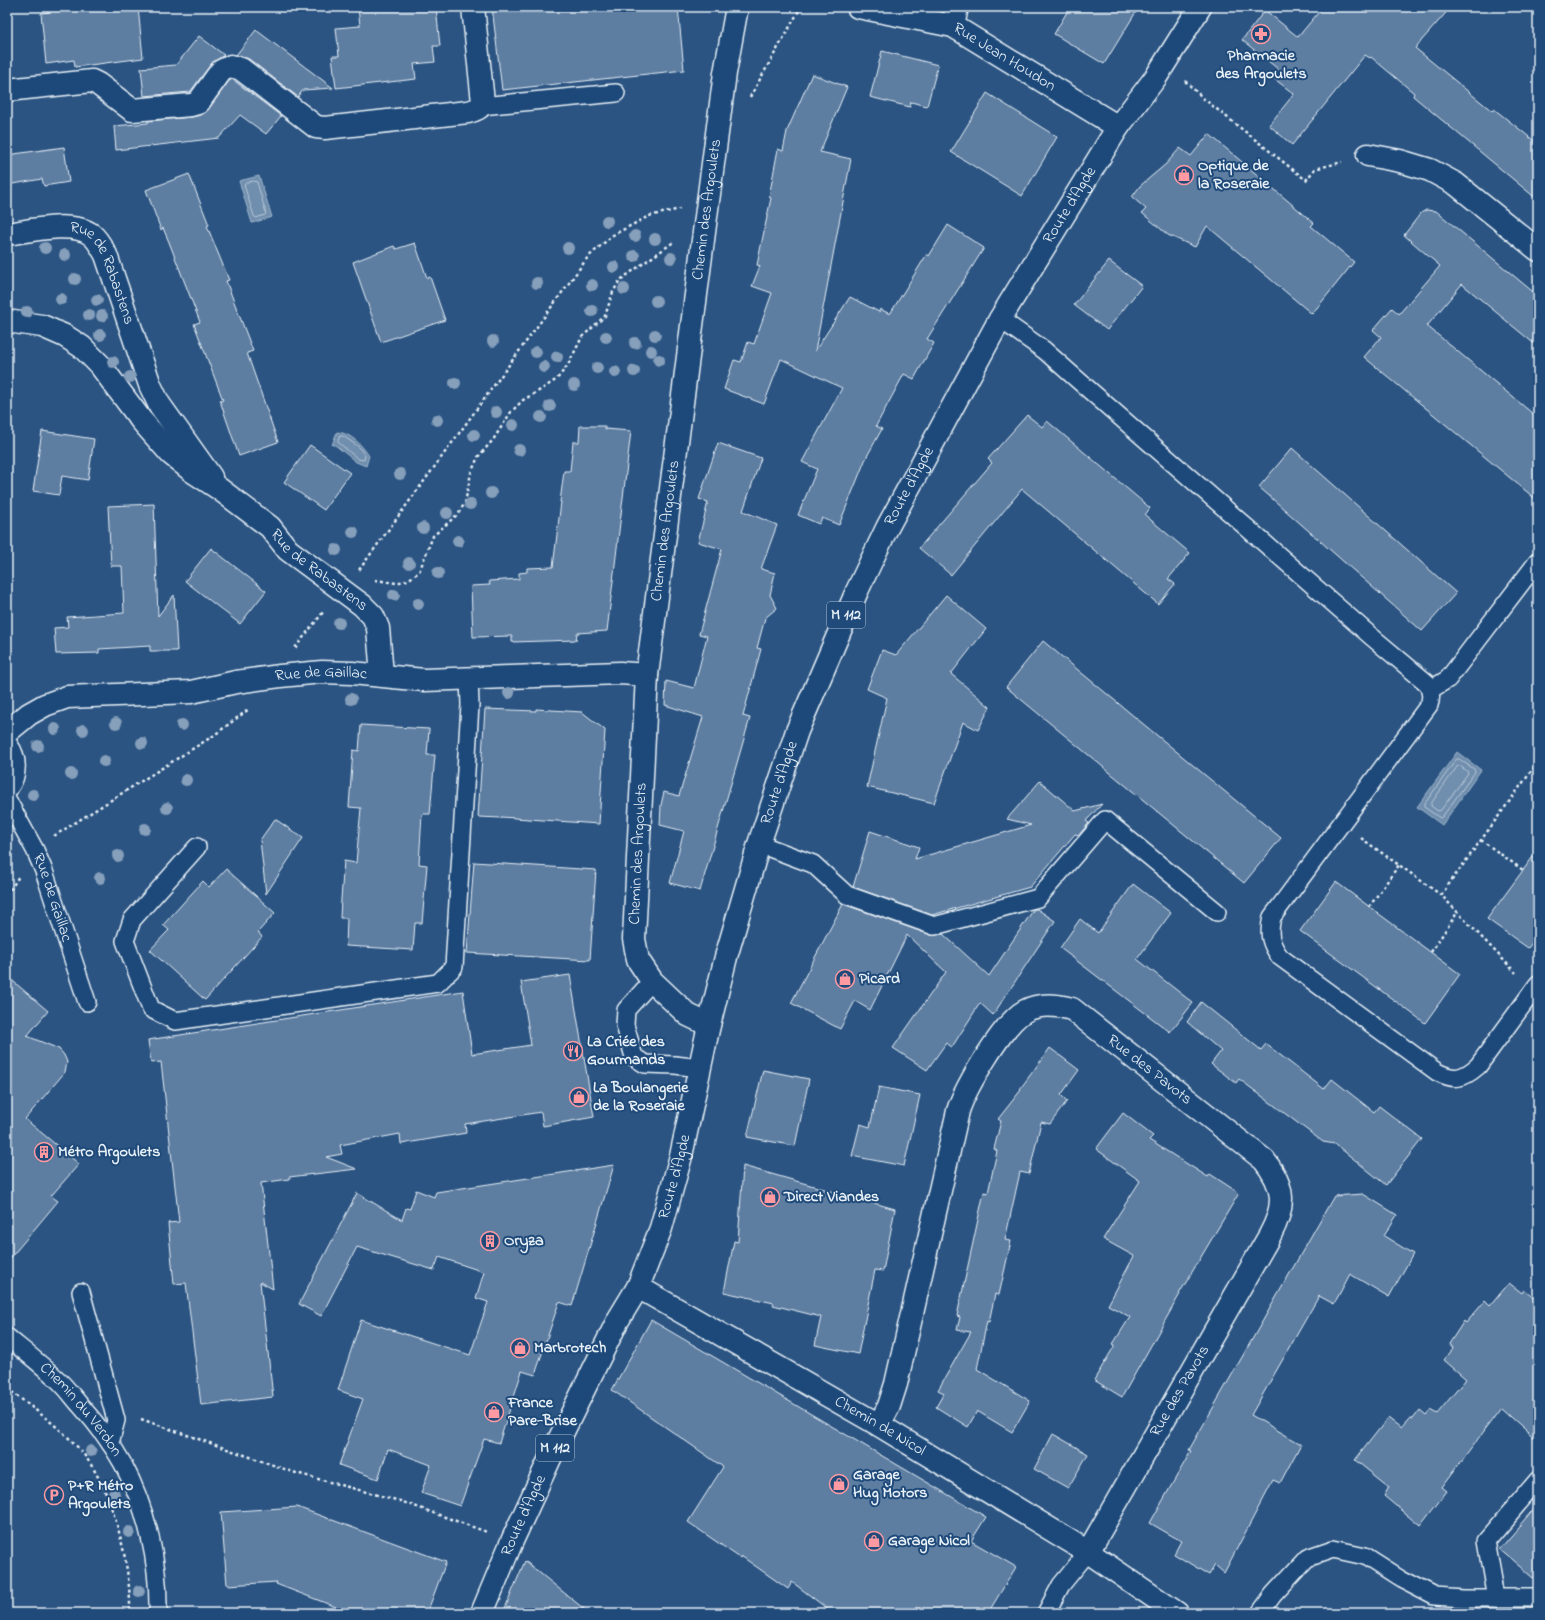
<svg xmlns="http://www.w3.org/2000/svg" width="1545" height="1620" viewBox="0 0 1545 1620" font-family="'Indie Flower',sans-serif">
<rect width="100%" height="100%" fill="#2b5482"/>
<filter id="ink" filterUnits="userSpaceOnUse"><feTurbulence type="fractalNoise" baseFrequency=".025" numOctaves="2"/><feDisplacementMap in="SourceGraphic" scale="8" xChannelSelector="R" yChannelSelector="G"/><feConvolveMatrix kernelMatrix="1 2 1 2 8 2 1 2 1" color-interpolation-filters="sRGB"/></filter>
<g filter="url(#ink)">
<path fill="#708ead" stroke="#a0b6cb" d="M259 176 272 217 252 223 239 181Z
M337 432C351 433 362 445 369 456L366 466 356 462 335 445H332Z
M1457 752 1481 770 1442 825 1417 807Z"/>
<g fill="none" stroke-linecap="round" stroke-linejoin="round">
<path stroke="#b8c9da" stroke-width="1" d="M254 181 257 182 266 213 265 215 256 218 254 216 244 185 246 183Z
M340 436H343L359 447 365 456 364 460 358 459 338 442Z
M1457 759H1459L1474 769 1475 772 1442 817 1440 818 1424 807V805Z
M1458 766H1460L1467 771 1468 773 1441 810 1438 811 1431 806V804Z"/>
</g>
<path fill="#5d7da1" stroke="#e8f1f8" d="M49 7H138L143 58 75 67 74 60 46 64 41 13 49 12Z
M358 7H436L440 46H433L435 62 414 64 416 79 336 88 332 56H339L336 28 360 26Z
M492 7H678L684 70 502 90Z
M1070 7H1139L1104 64 1054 34Z
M1323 7H1451L1415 48 1492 111 1494 109 1538 144V200L1413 96 1414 93 1371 57 1370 58 1365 55 1292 145 1269 125 1294 94 1272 77 1278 69 1242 40 1265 10 1298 37Z
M256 30 333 88 303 90 298 97 249 59 236 55Z
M199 36 224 55 211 64 190 92 144 96 141 68 176 65Z
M882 51 938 65 927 106 911 102 910 107 870 97Z
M812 74 847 87 820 152 851 159 815 351 850 297 879 312 880 309 890 314 927 254 929 256 948 225 984 248 927 339 934 343 914 379 904 374 876 426 882 429 866 458 839 525 822 518 819 524 798 515 817 469 802 462 842 388 781 359 764 404 724 389 734 360 741 362 748 342 754 344 772 293 752 286 760 266 757 265 771 198 769 197 778 149 783 151 787 131Z
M232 79 281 116 266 134 240 115 219 138 116 150 114 126 148 123V121L192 117 201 115 208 110 229 81Z
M987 93 1057 137 1022 196 951 152Z
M1209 134 1314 223 1311 226 1354 262 1312 314 1207 226 1195 247 1168 235 1142 213 1146 209 1132 197 1140 186 1166 164 1180 148 1191 156Z
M64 147 69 182 44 186 42 179 7 185V155Z
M189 174 209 225 207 226 229 280 226 281 253 351 247 353 278 442 239 456 220 401 223 400 194 324 200 322 169 242 163 228 161 230 146 190Z
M1426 210 1436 211 1538 296V347L1462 284 1427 326 1538 418V501L1364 357 1381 337 1373 330 1392 308 1399 314 1440 266 1404 235 1421 213Z
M415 243 427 278 430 277 445 320 381 342 353 262 394 246 396 249Z
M1109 261 1142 286 1107 330 1074 305Z
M1027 415 1042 427 1047 421 1104 469 1150 508 1145 515 1190 553 1168 579 1175 584 1158 604 1022 489 951 575 919 548 992 463 988 459Z
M580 426H605V429L631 431 607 631 577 633 576 640 512 642V636L473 637 471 586 490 585 489 581 519 579V573L527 572V568L553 567 561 502H560L564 471H570L573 442H579Z
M42 431 94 439 88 480 62 476 59 495 33 491Z
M718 443 761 458 743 511 777 525 761 569 775 573 770 595 777 608 765 618 757 648 761 649 743 716 750 718 700 891 670 883 684 831 660 825 661 805 664 792 679 796 703 717 665 705 666 681 694 688 707 636 699 634 722 549 698 542 708 502 699 499Z
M310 445 350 473 324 510 284 482Z
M1292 448 1456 593 1422 631 1259 487Z
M154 504 158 616 174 595 177 651H150V646L99 649V653L56 654 54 628 68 627 67 617 124 613 122 566H111L108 506Z
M211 548 266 591 240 624 185 581Z
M946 595 986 629 951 674 990 707 978 730 963 722 934 803 867 787 887 698 867 689 882 650 896 655Z
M1043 641 1281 838 1244 883 1006 687Z
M485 709 536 711V709L582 712 605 730 599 824 501 817V818L478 817Z
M361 725 429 729 427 755H435L430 814H422L419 864 427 865 422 923H415L413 950 346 946 347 918H340L341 899 344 861 356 863 361 808 349 807 353 750 359 751Z
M1040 781 1075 811 1102 804 1086 821 1089 823 1079 835 1075 834 1030 887 932 915 853 887 870 831 919 847 915 859 1031 825 1007 819Z
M275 819 303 838 266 894 260 840Z
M1538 850V935L1528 948 1487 919Z
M474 862 596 870 590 960 467 953Z
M226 869 275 913 258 932 262 937 205 1000 150 950 169 930 163 925 203 881 209 887Z
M1336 882 1460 974 1425 1023 1300 931Z
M1133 884 1171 913 1137 959 1193 1003 1170 1032 1060 948 1080 919 1098 933Z
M843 904 931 935 943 934 989 976 1034 909H1037L1055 921 993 1015 980 1003 952 1047 946 1043 927 1070 893 1048 946 972 907 935 870 1010 855 1001 840 1029 791 1003Z
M570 975 594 1117 543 1126 541 1112 465 1124 466 1133 401 1144 400 1134 340 1145 342 1154 326 1157 357 1169 289 1177V1179L261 1183 273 1289 260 1282 273 1397 201 1405 186 1283 174 1284 168 1223 179 1222 161 1062 151 1063 148 1040 463 991 472 1054 531 1045 521 982Z
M7 976 48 1011 27 1036 59 1049 64 1055 67 1062 65 1072 25 1119 79 1164 51 1196 58 1201 7 1262Z
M1201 1002 1261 1050 1266 1044 1324 1089 1332 1079 1374 1112 1379 1106 1422 1139 1386 1185 1335 1144 1323 1142 1239 1079 1236 1083 1211 1064 1221 1051 1187 1022Z
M1050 1048 1079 1070 1061 1095 1067 1101 1050 1124 1041 1122 1029 1174 1020 1172 1005 1240 1011 1241 999 1295 995 1294 989 1322 987 1321 977 1369 1030 1401 1012 1432 977 1411 968 1427 936 1407 944 1393 938 1390 971 1332 957 1330 960 1317 957 1316 984 1192 988 1193 997 1151 994 1149 1001 1121 998 1119 1021 1090 1020 1089Z
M763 1070 809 1079 795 1146 747 1137Z
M879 1087 920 1095 904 1166 852 1156 860 1124 870 1127Z
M1123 1113 1153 1136 1149 1140 1208 1177 1210 1174 1239 1193 1179 1294H1180L1122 1397 1094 1380 1115 1345 1113 1344 1130 1317 1108 1305 1134 1256 1103 1239 1140 1181 1096 1149Z
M614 1165 572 1306 559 1302 535 1375 522 1371 499 1443 484 1439 460 1506 421 1493 431 1465 388 1449 378 1479 339 1465 363 1399 338 1390 361 1320 470 1355 488 1302 476 1298 484 1272 439 1257 434 1270 357 1247 321 1316 299 1304 357 1193 402 1220 406 1208 410 1209 416 1190 434 1197 436 1192Z
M743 1166 895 1209 883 1271 875 1270 858 1354 815 1345 821 1317 773 1305 774 1303 724 1292 734 1241 738 1242Z
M1363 1194 1397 1215 1384 1236 1413 1254 1389 1297 1350 1274 1334 1304 1319 1296 1251 1415 1301 1444 1280 1483 1273 1480 1224 1573 1215 1565 1209 1575 1174 1554 1181 1541 1150 1523 1191 1451 1189 1450 1334 1196Z
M1509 1283 1522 1293 1524 1290 1538 1302V1441L1501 1408 1442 1487 1447 1491 1420 1526 1384 1496 1389 1487 1355 1460 1388 1418 1401 1428 1410 1418 1413 1419 1420 1410 1426 1415 1430 1410 1437 1414 1466 1379 1444 1360 1453 1349 1449 1344 1464 1321 1466 1323 1485 1301 1490 1306Z
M651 1320 986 1517 971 1541 1016 1567 988 1613H833L792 1582 788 1589 741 1556 740 1558 688 1522 723 1467 612 1390Z
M1053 1434 1088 1454 1068 1488 1034 1469Z
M1538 1504V1582L1499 1549Z
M297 1507 446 1562 427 1613H334L336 1607 276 1584 277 1582 227 1585 221 1512Z
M525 1561 589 1613H503Z"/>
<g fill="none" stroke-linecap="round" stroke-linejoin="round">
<g stroke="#e8f1f8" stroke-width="20">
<g id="lane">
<path d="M481 106 616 93"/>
<path d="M1000 319 1044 350 1079 381 1372 637 1427 683C1431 691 1432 697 1429 705L1272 917C1268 934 1270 943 1280 957L1437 1072C1455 1081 1463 1079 1478 1066L1538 984"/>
<path d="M1430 690 1448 679 1538 561"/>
<path id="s1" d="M7 799 35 850 44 871 87 1002"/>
<path d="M759 844 813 864 847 895 934 926 1038 898 1105 820 1217 912"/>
<path d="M197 847 132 920 125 941 151 1009 175 1021 438 983 454 967 470 705 469 678"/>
<path d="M652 981 626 1010 625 1025 634 1057 645 1064 675 1065 700 1068"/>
<path d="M81 1292 116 1420 110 1443"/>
<path id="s2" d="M7 1337C24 1351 42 1365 58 1380 66 1387 73 1397 80 1405 96 1423 111 1442 123 1464 147 1509 159 1562 158 1613"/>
<path d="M1496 1598 1486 1541 1538 1480"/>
<path d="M1046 1613 1061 1585 1088 1552"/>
<path d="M1260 1613 1273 1595 1307 1558 1333 1549 1365 1556 1401 1579 1434 1596 1464 1598H1538"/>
</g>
</g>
<g stroke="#e8f1f8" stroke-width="25">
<g id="street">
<path id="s3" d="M858 7 953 26 1118 127"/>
<path d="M953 26 957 7"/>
<path d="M7 90 92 81 98 84 132 110 191 105 198 103 221 71 231 66 241 69 316 127 325 128 468 112C475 110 480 109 483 102L473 7"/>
<path d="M1368 155 1400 161 1430 170 1456 184 1538 250"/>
<path id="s4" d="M7 234C29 231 73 220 92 235 98 240 102 248 106 255L150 385 159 404 211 477"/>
<path id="s5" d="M7 321 42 326 65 336 82 347 100 365 141 420 171 454 192 471 218 488 270 527 288 550 362 605 373 616 378 628 382 675"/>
<path id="s6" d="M7 732 29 714 45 705 67 697 191 692 236 682 280 676 322 672 352 673 424 680 620 673 647 675"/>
<path d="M7 746C16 758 16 775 7 787"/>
<path id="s7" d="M709 1025 688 1015 652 981 638 960 634 939 647 675 707 209 725 73 737 7"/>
<path id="s8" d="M638 1287 879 1425 1088 1552 1177 1613"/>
<path id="s9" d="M879 1425 889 1406 896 1384 958 1111C965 1088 1004 1022 1025 1011 1040 1003 1057 1005 1072 1009L1264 1160C1285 1187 1286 1205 1270 1235L1088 1552"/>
</g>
</g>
<g stroke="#e8f1f8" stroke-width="25">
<g id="primary">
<path id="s10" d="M482 1613 512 1541 552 1454 618 1320 638 1287 661 1228 681 1156 709 1025 726 957 759 844 797 731 857 591 887 528 1000 319 1118 127 1156 77 1200 7"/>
</g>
</g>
<path stroke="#e8f1f8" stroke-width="2.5" stroke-dasharray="3 3" stroke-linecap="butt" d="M1185 81 1204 99 1306 180 1315 169 1342 162
M750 97 801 7
M359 570 588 257 613 235 649 216 680 209
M375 580 396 583 408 580 419 572 433 536 458 514 465 503 471 473 478 457 493 440 511 412 523 400 542 389 557 379 568 365 582 337 605 316 613 292 620 280 675 241
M295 648 324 611
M54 836 213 736 249 709
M1361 838 1441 895 1516 973
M1481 840 1523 870
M7 895 19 876
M1441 895 1538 762
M1369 907 1399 865
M1431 952 1457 913
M7 1388C33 1409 64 1429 85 1456 114 1495 131 1565 130 1613
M141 1419 296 1473 400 1501 487 1532"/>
<use href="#lane" stroke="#1f4a7a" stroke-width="17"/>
<use href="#street" stroke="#1f4a7a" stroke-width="22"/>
<use href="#primary" stroke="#1f4a7a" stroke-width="22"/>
</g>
<g fill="#869fbb">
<circle cx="607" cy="221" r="6"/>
<circle cx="635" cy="236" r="6"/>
<circle cx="655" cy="239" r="6"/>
<circle cx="45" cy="248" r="6"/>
<circle cx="568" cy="248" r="6"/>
<circle cx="65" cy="255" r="6"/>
<circle cx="634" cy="256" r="6"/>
<circle cx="671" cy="258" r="6"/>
<circle cx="614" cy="267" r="6"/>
<circle cx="75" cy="279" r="6"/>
<circle cx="537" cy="283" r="6"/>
<circle cx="592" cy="285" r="6"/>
<circle cx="624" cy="289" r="6"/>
<circle cx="61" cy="299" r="6"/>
<circle cx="97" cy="300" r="6"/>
<circle cx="656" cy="301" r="6"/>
<circle cx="592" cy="311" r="6"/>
<circle cx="27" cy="312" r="6"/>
<circle cx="89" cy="315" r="6"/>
<circle cx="102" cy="316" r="6"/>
<circle cx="100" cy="335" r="6"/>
<circle cx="655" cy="335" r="6"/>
<circle cx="606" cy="337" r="6"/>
<circle cx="493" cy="341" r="6"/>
<circle cx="635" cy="343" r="6"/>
<circle cx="651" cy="351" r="6"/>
<circle cx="536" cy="352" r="6"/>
<circle cx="557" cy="357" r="6"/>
<circle cx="659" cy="360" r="6"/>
<circle cx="113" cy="362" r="6"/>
<circle cx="544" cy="367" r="6"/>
<circle cx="597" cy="368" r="6"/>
<circle cx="634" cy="371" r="6"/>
<circle cx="615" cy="372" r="6"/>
<circle cx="130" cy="377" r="6"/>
<circle cx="455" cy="383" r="6"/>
<circle cx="574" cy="385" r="6"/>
<circle cx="550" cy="406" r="6"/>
<circle cx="496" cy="412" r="6"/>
<circle cx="541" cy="417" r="6"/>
<circle cx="437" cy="420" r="6"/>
<circle cx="513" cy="425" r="6"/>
<circle cx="474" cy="435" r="6"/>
<circle cx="519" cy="450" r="6"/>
<circle cx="400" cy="474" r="6"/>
<circle cx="491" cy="493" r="6"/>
<circle cx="470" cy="504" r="6"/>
<circle cx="447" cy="513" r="6"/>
<circle cx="423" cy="528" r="6"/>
<circle cx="353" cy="532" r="6"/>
<circle cx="458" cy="541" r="6"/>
<circle cx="336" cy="550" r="6"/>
<circle cx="409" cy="563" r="6"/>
<circle cx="438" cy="573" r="6"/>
<circle cx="394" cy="595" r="6"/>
<circle cx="418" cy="604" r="6"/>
<circle cx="339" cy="623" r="6"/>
<circle cx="509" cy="693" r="6"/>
<circle cx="351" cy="699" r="6"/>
<circle cx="116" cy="723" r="6"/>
<circle cx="182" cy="725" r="6"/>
<circle cx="55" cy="729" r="6"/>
<circle cx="83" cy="730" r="6"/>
<circle cx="142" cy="743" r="6"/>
<circle cx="38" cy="746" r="6"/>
<circle cx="104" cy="761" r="6"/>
<circle cx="71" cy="774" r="6"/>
<circle cx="186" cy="780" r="6"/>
<circle cx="33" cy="795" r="6"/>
<circle cx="167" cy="808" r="6"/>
<circle cx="145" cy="829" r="6"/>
<circle cx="118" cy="856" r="6"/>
<circle cx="100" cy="878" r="6"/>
<circle cx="91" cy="1451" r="6"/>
<circle cx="114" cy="1494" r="6"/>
<circle cx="129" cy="1532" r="6"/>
<circle cx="139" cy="1591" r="6"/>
</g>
</g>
<defs>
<g id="pharmacy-ring" transform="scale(1)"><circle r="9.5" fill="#1f4a7a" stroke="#ff9aa2" stroke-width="1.5"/><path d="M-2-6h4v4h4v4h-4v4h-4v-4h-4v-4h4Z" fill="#ff9aa2"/></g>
<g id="shop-ring" transform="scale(1)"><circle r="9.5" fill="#1f4a7a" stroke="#ff9aa2" stroke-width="1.5"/><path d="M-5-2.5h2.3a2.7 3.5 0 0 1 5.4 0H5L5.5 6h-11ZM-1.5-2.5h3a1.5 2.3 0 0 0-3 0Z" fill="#ff9aa2"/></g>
<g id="restaurant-ring" transform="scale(1)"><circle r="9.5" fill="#1f4a7a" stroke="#ff9aa2" stroke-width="1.5"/><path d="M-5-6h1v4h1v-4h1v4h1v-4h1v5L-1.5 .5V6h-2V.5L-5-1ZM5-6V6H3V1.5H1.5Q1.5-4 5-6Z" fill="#ff9aa2"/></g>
<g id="building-ring" transform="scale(1)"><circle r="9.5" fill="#1f4a7a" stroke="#ff9aa2" stroke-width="1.5"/><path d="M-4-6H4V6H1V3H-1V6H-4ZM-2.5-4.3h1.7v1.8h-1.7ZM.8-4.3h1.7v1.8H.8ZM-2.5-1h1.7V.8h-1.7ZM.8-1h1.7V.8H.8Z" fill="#ff9aa2"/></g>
<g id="parking-ring" transform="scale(1)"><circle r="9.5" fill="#1f4a7a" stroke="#ff9aa2" stroke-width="1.5"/><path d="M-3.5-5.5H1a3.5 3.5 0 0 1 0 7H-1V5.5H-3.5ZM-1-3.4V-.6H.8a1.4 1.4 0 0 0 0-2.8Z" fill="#ff9aa2"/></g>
</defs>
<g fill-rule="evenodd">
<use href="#pharmacy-ring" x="1261" y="34"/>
<use href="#shop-ring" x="1184" y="175"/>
<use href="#shop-ring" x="845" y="979"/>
<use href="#restaurant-ring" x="573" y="1051"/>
<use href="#shop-ring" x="579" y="1097"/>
<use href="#building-ring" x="44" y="1152"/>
<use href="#shop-ring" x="770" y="1197"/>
<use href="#building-ring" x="490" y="1241"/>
<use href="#shop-ring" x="520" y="1348"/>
<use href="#shop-ring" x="494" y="1412"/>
<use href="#shop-ring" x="839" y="1484"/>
<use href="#parking-ring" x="54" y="1495"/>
<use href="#shop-ring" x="874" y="1541"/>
</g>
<g text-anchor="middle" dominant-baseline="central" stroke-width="4" stroke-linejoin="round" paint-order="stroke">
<g fill="#1f4a7a" stroke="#acbfd2" stroke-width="1">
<rect x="827" y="602" width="38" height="26" rx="3"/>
<rect x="536" y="1435" width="38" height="26" rx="3"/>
</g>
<g font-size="15" font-weight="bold" fill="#e8f1f8">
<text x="846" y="615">M 112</text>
<text x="555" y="1448">M 112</text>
</g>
<g font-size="16" font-weight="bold" fill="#e8f1f8" stroke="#1f4a7a" text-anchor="start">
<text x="1261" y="56" text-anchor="middle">Pharmacie<tspan x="1261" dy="18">des Argoulets</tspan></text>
<text x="1198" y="166">Optique de<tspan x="1198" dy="18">la Roseraie</tspan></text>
<text x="859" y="979">Picard</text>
<text x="587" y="1042">La Criée des<tspan x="587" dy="18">Gourmands</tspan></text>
<text x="593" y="1088">La Boulangerie<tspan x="593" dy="18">de la Roseraie</tspan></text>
<text x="58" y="1152">Métro Argoulets</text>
<text x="784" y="1197">Direct Viandes</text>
<text x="504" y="1241">Oryza</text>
<text x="534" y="1348">Marbrotech</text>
<text x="508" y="1403">France<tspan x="508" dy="18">Pare-Brise</tspan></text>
<text x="853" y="1475">Garage<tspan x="853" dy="18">Hug Motors</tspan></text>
<text x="68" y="1486">P+R Métro<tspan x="68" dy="18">Argoulets</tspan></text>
<text x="888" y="1541">Garage Nicol</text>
</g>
<g font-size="16" fill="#e8f1f8" stroke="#1f4a7a">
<text stroke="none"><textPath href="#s3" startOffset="157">Rue Jean Houdon</textPath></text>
<text stroke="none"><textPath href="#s10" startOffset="1534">Route d'Agde</textPath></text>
<text stroke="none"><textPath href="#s7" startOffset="853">Chemin des Argoulets</textPath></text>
<text stroke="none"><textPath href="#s4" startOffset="124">Rue de Rabastens</textPath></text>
<text stroke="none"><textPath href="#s10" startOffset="1210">Route d'Agde</textPath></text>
<text stroke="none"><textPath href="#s7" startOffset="529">Chemin des Argoulets</textPath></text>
<text stroke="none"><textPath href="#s5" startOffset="409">Rue de Rabastens</textPath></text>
<text stroke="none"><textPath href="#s6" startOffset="326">Rue de Gaillac</textPath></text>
<text stroke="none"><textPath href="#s10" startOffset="886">Route d'Agde</textPath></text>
<text stroke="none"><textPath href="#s7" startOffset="205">Chemin des Argoulets</textPath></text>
<text stroke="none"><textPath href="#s1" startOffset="109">Rue de Gaillac</textPath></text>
<text stroke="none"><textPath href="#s9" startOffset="593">Rue des Pavots</textPath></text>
<text stroke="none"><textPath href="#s10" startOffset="478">Route d'Agde</textPath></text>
<text transform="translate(1180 1391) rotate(-60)">Rue des Pavots</text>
<text stroke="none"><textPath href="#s2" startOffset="104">Chemin du Verdon</textPath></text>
<text stroke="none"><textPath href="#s8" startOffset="279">Chemin de Nicol</textPath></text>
<text stroke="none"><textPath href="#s10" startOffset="106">Route d'Agde</textPath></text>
</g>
</g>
<rect width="1545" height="1620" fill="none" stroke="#1f4a7a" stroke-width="24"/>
<rect x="12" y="12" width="1521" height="1596" fill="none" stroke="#e8f1f8" stroke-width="1.5" filter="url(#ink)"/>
</svg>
